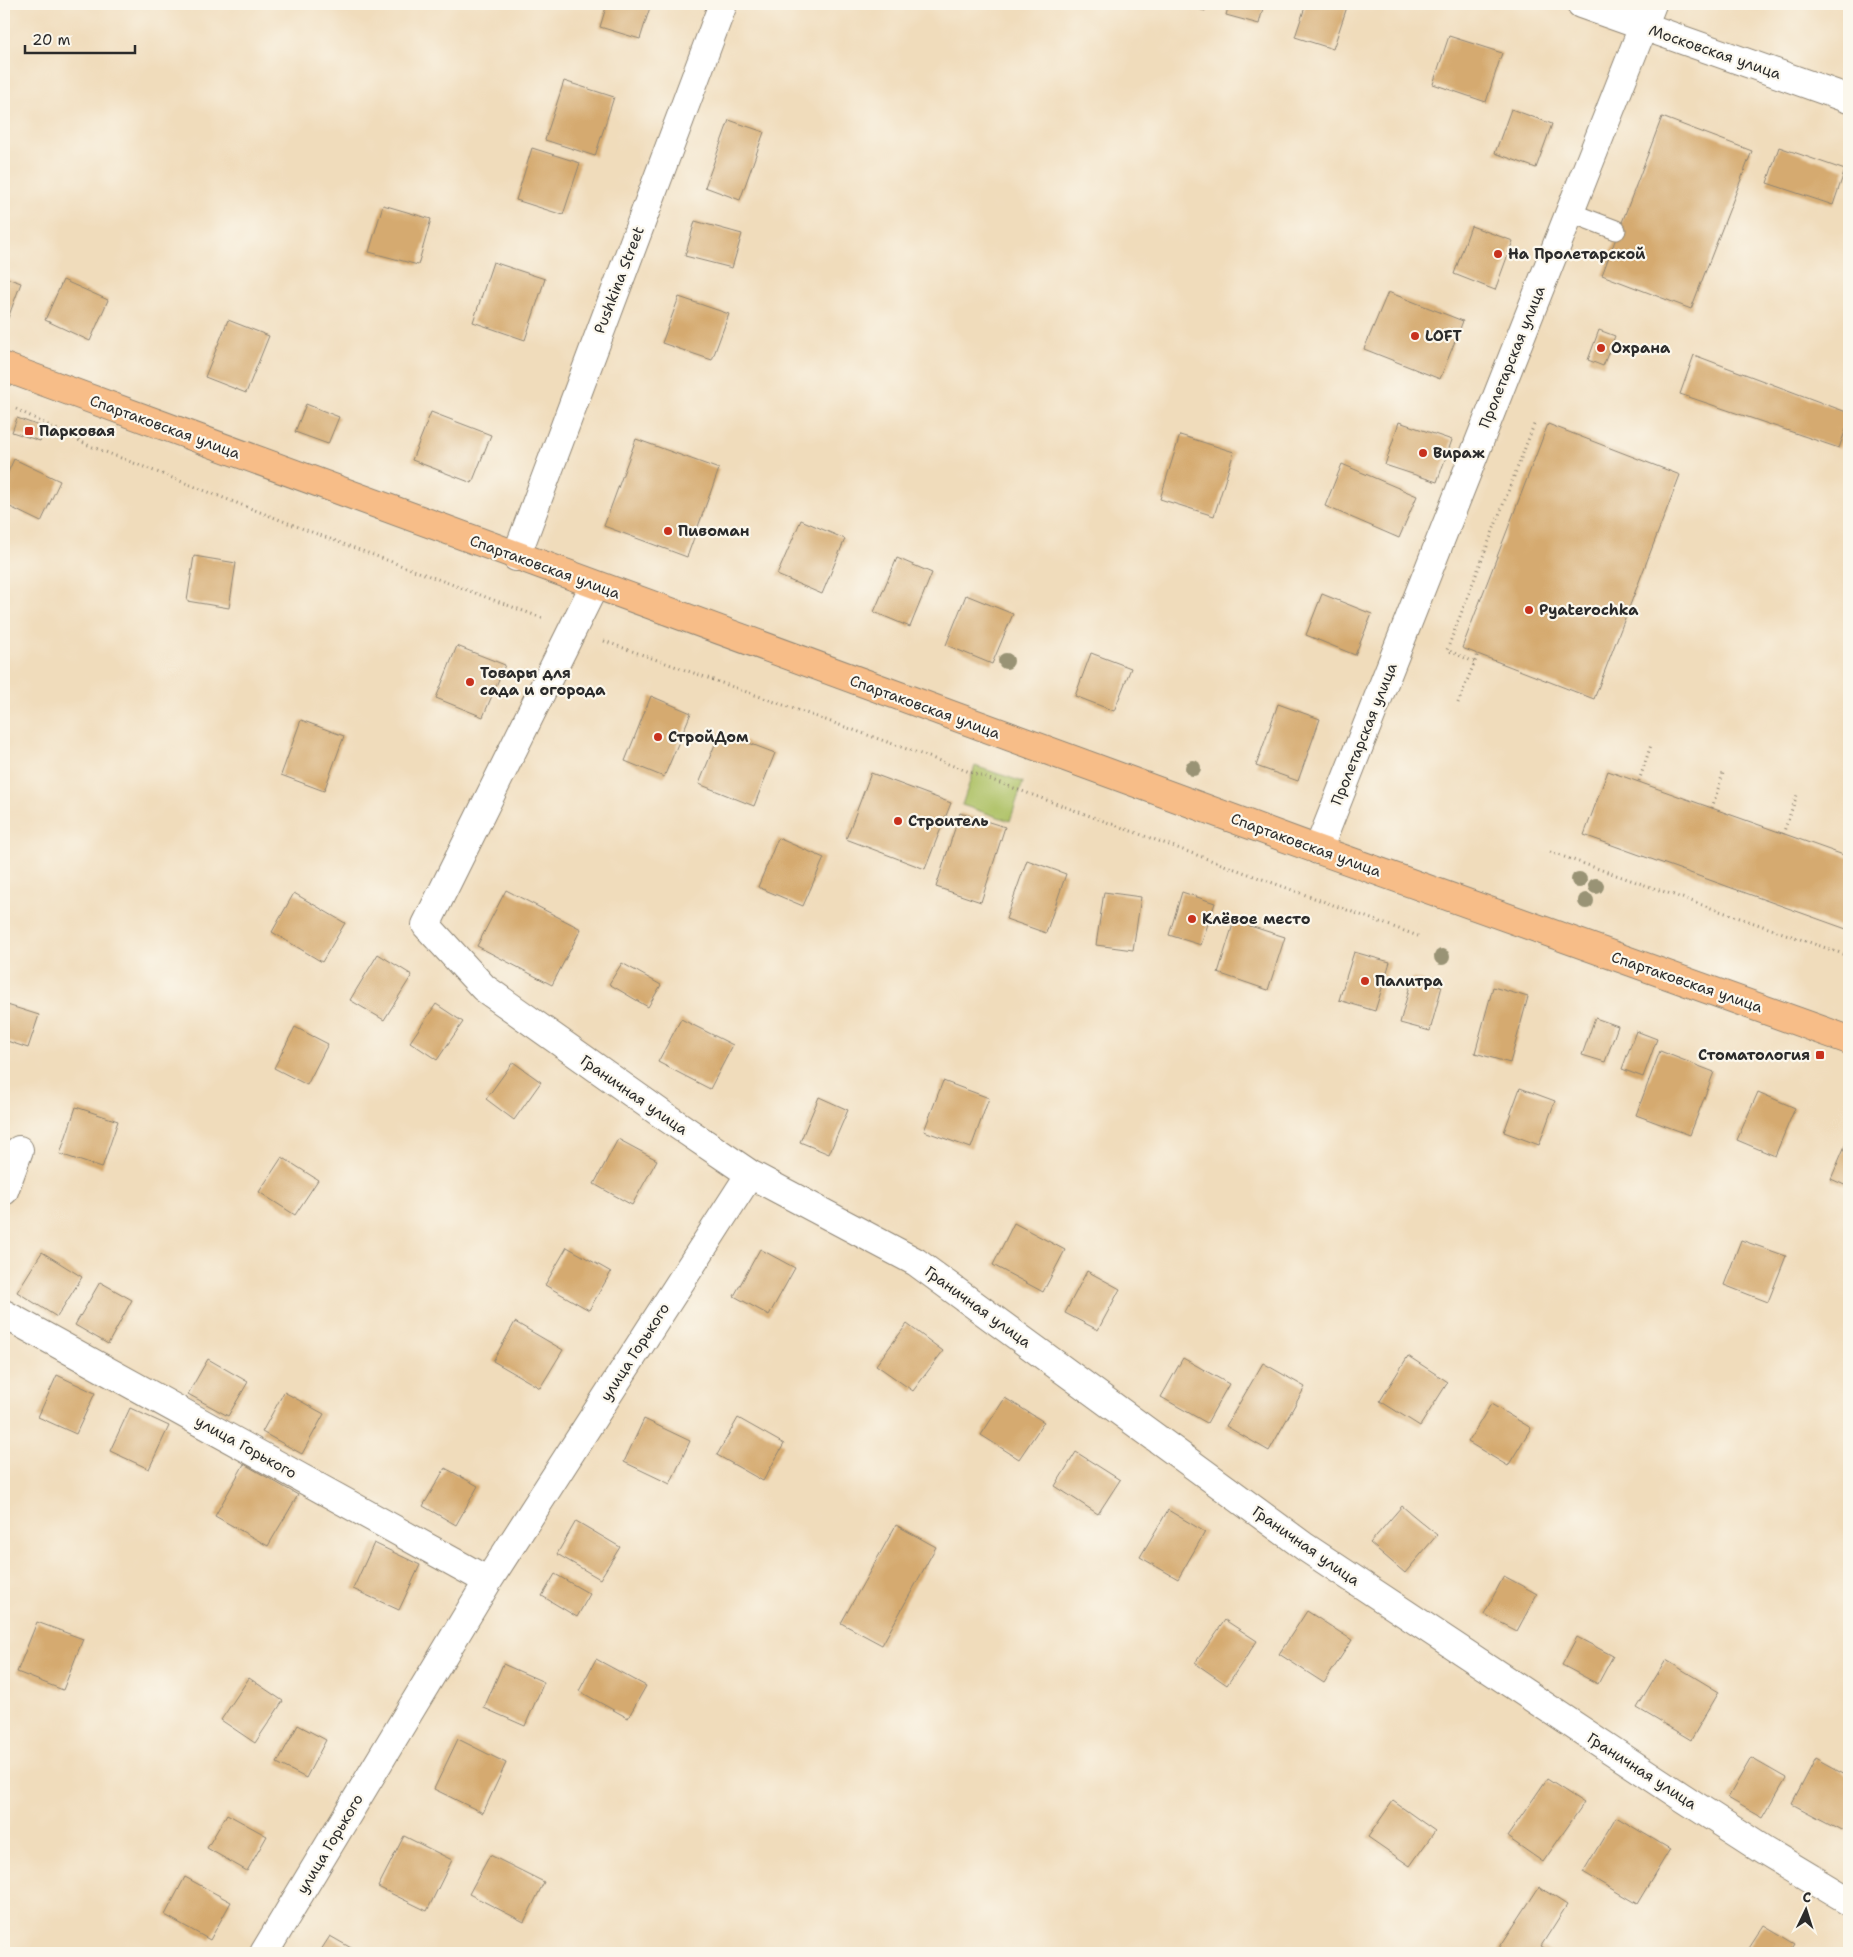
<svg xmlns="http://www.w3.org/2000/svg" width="1853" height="1957" viewBox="0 0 1853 1957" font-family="'Shantell Sans',sans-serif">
<rect width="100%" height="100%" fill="#fbf7ec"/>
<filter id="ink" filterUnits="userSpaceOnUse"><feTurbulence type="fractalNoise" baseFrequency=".02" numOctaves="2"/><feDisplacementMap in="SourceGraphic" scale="10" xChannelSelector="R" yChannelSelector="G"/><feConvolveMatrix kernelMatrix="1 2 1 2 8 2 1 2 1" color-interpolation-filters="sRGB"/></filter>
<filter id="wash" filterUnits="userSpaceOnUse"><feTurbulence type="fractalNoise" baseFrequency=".0096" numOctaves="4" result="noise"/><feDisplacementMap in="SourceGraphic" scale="20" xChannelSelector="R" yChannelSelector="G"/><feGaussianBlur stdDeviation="1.12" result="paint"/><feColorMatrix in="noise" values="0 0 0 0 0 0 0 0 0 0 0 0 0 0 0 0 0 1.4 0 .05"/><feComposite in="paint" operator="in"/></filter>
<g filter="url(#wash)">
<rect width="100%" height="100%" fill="#f0dcbb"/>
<path fill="#adc165" stroke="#6c7648" d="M975 766 1023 782 1010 821 962 805Z"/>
<g id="blocks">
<path fill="#d5aa70" d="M607 4H651L640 39 600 27Z
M1181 4H1208L1205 11Z
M1229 4H1264L1259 24 1226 15Z
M1306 4H1348L1333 49 1295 37Z
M1449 36 1502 53 1486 102 1433 84Z
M564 81 614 97 595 156 545 140Z
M1511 109 1552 124 1536 168 1495 153Z
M1662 117 1752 151 1691 309 1602 275Z
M729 120 764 132 740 200 705 187Z
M1779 147 1845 170 1833 205 1767 183Z
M532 148 580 163 563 215 516 200Z
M383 205 431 219 418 265 369 252Z
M695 221 742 234 732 268 685 256Z
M1471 226 1513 241 1495 290 1454 274Z
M493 262 545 279 525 340 473 322Z
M4 277 21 283 8 318 4 316Z
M63 280 108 300 90 341 45 320Z
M1388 292 1463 321 1440 379 1364 349Z
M679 297 729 314 712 360 662 343Z
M228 320 269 336 246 393 205 377Z
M1599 330 1615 336 1603 366 1588 360Z
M1694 355 1849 413V421L1839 448 1680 394Z
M306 404 339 417 328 444 295 432Z
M431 412 491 435 472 483 412 460Z
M17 418 45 428 40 441 12 432Z
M1399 422 1452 440 1437 482 1385 465Z
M1548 424 1680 475 1594 699 1462 648Z
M1180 435 1234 452 1214 516 1160 499Z
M636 439 719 469 687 557 604 526Z
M14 459 60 481 41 522 4 504V481Z
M1342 464 1417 496 1399 538 1325 506Z
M801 520 845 539 822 594 777 575Z
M194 556 236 563 229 608 187 601Z
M897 558 932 573 910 627 874 612Z
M1322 594 1372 614 1355 655 1306 635Z
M966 595 1013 614 992 664 946 645Z
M457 646 505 665 483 717 436 698Z
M1091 653 1131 668 1114 711 1075 696Z
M651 696 691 713 664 777 625 761Z
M1278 704 1320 719 1298 781 1256 766Z
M301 720 344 736 324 791 281 775Z
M720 732 775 753 754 806 699 784Z
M1608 771 1849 857V930L1584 835Z
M871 773 951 803 925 869 846 839Z
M960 813 1005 827 981 902 936 887Z
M778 838 824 858 803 906 758 887Z
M1027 860 1066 874 1046 933 1006 919Z
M506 890 581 929 552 985 477 946Z
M1104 892 1141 897 1133 950 1096 945Z
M1182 892 1215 903 1201 945 1169 935Z
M294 893 345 923 322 962 272 932Z
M1234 921 1285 937 1268 990 1218 973Z
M1354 952 1390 962 1375 1011 1339 1000Z
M378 954 412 975 384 1020 350 1000Z
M622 963 661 985 648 1007 609 984Z
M1412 978 1442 986 1430 1031 1400 1023Z
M1493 987 1528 997 1510 1063 1475 1053Z
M4 1004 39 1015 28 1048 4 1040Z
M436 1004 463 1022 437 1060 410 1042Z
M1595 1018 1618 1026 1605 1062 1582 1055Z
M681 1019 733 1045 710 1089 658 1062Z
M295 1027 328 1044 307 1085 274 1068Z
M1636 1031 1657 1039 1643 1077 1622 1069Z
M1660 1051 1714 1072 1690 1135 1636 1115Z
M513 1062 541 1082 514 1120 486 1099Z
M943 1081 989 1098 971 1148 924 1131Z
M1520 1088 1555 1101 1539 1145 1504 1132Z
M1758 1092 1795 1108 1775 1156 1737 1140Z
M819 1097 848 1110 829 1154 800 1142Z
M76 1107 118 1121 102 1168 60 1154Z
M1849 1136V1187L1831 1179Z
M618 1139 657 1160 632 1205 594 1184Z
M282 1157 318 1180 295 1215 259 1192Z
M1014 1223 1065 1250 1043 1292 993 1265Z
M1741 1240 1786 1256 1768 1302 1724 1285Z
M567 1247 611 1272 589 1310 545 1285Z
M760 1249 795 1268 769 1315 734 1296Z
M42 1252 82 1277 57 1317 17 1292Z
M1087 1271 1120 1289 1098 1330 1065 1313Z
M100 1282 132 1300 108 1344 75 1325Z
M515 1322 563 1350 540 1388 493 1361Z
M907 1324 943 1351 913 1391 876 1365Z
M1408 1356 1448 1382 1420 1426 1380 1401Z
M1183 1358 1229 1384 1207 1423 1161 1397Z
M208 1359 248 1382 228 1416 188 1394Z
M1263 1363 1305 1387 1269 1451 1226 1426Z
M57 1375 95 1393 76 1434 38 1417Z
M284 1392 324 1414 302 1454 262 1432Z
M1005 1398 1044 1422 1019 1459 981 1435Z
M1491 1404 1531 1428 1508 1466 1468 1442Z
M130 1408 169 1426 149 1469 110 1451Z
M738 1418 784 1444 763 1481 717 1455Z
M644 1419 690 1441 670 1484 624 1462Z
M1076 1452 1120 1480 1098 1514 1055 1486Z
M244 1464 298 1495 268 1546 215 1516Z
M445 1468 478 1486 456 1525 423 1506Z
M1402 1506 1437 1535 1405 1573 1370 1543Z
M1168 1510 1205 1532 1178 1579 1140 1557Z
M576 1521 620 1547 600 1579 557 1554Z
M896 1525 936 1547 882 1645 841 1623Z
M374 1543 420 1565 399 1610 353 1589Z
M555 1574 590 1594 577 1617 542 1596Z
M1504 1576 1537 1594 1517 1631 1484 1614Z
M1307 1611 1352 1640 1324 1683 1279 1654Z
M1225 1620 1257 1641 1227 1685 1195 1663Z
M37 1622 83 1639 63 1690 17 1672Z
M1577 1637 1613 1656 1598 1684 1562 1665Z
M596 1659 646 1686 628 1718 579 1691Z
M1666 1660 1719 1692 1691 1740 1637 1708Z
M503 1664 544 1682 525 1726 484 1708Z
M249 1678 283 1701 255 1743 221 1720Z
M298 1725 326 1740 306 1778 277 1763Z
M458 1739 506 1763 483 1813 434 1789Z
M1751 1758 1786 1778 1763 1818 1728 1798Z
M1816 1758 1849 1776V1824L1845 1832 1792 1804Z
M1547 1779 1584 1803 1543 1862 1507 1837Z
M1393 1801 1435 1831 1410 1866 1368 1837Z
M227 1814 267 1836 247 1871 207 1848Z
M1616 1817 1670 1849 1637 1904 1583 1872Z
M404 1836 452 1860 427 1911 378 1887Z
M490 1855 544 1882 524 1922 469 1894Z
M185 1877 231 1902 210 1940 165 1915Z
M1539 1887 1567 1905 1541 1946 1553 1953H1496Z
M1764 1925 1796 1944 1790 1953H1746Z
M330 1936 360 1953H319Z"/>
</g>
</g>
<g filter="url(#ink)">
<use href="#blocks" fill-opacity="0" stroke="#8e8473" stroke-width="1"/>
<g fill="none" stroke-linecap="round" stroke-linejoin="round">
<g stroke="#8e8473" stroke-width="21">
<path id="service" d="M1569 212 1616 230"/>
</g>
<g stroke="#8e8473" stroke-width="30">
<path id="minor" d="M1581 4 1849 99
M516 557 723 4
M594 586 426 925 484 988 663 1115 750 1174 916 1262 1305 1547 1682 1797 1764 1850 1849 1901
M1318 850 1652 4
M4 1191 19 1150
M4 1314 488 1581
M264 1953 488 1581 750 1174"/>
</g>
<g stroke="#8e8473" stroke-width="30">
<path id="primary" d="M4 367C617 595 1232 821 1849 1040"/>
</g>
<path stroke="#8e8473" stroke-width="3" stroke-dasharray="1 4" stroke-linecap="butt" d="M16 409 90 446 301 528 542 618
M604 641 918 753 1418 936
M1474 662 1447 650 1535 422
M1458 703 1478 654
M1639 781 1651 745
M1712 808 1724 770
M1783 834 1797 795
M1550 852 1849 956"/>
<use href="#service" stroke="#fff" stroke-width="19"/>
<use href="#minor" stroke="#fff" stroke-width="28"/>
<use href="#primary" stroke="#f7bd88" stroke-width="28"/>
</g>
<g fill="#999375">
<circle cx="1006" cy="661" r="8"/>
<circle cx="1193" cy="768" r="8"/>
<circle cx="1579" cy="880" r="8"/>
<circle cx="1596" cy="886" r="8"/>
<circle cx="1586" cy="901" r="8"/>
<circle cx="1442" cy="957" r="8"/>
</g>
</g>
<g fill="#c8321e" stroke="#fbf7ec" stroke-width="2">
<circle cx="1498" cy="254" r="5"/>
<circle cx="1415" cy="336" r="5"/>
<circle cx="1601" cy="348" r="5"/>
<rect x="24" y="426" width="10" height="10" rx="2.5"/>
<circle cx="1423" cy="453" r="5"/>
<circle cx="668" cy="531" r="5"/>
<circle cx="1529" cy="610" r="5"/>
<circle cx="470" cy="682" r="5"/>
<circle cx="658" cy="737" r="5"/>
<circle cx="898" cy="821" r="5"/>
<circle cx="1192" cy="919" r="5"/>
<circle cx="1365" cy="981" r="5"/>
<rect x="1815" y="1050" width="10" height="10" rx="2.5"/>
</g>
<g text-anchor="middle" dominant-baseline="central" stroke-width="4.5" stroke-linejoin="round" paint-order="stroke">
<g font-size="15" fill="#2b2b2b" stroke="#fbf7ec">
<text transform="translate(1715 52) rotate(19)">Московская улица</text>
<text transform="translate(619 280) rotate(-69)">Pushkina Street</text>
<text transform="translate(1512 357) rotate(-68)">Пролетарская улица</text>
<text transform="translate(165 427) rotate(20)">Спартаковская улица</text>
<text transform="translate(545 567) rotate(20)">Спартаковская улица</text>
<text transform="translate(925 707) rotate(20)">Спартаковская улица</text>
<text transform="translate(1364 734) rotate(-68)">Пролетарская улица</text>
<text transform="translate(1306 845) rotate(20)">Спартаковская улица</text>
<text transform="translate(1687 982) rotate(19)">Спартаковская улица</text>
<text transform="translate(634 1095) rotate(35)">Граничная улица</text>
<text transform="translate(978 1307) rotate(36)">Граничная улица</text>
<text transform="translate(635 1352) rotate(-57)">улица Горького</text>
<text transform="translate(246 1447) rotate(29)">улица Горького</text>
<text transform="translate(1306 1546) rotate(35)">Граничная улица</text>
<text transform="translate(1642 1771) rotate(33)">Граничная улица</text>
<text transform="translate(330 1844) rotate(-59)">улица Горького</text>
</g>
<g font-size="15" font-weight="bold" fill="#2b2b2b" stroke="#fbf7ec" text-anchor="start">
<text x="1508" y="254">На Пролетарской</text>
<text x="1425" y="336">LOFT</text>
<text x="1611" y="348">Охрана</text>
<text x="39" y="431">Парковая</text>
<text x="1433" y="453">Вираж</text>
<text x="678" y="531">Пивоман</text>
<text x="1539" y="610">Pyaterochka</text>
<text x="480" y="673">Товары для<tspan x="480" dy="17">сада и огорода</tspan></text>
<text x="668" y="737">СтройДом</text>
<text x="908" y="821">Строитель</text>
<text x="1202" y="919">Клёвое место</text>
<text x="1375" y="981">Палитра</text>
<text x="1810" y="1055" text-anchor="end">Стоматология</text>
</g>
</g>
<rect width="1853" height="1957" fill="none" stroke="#fbf7ec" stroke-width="20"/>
<g transform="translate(1806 1910) rotate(4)" stroke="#fbf7ec" stroke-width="4" paint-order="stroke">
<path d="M0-4L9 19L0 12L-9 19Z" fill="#2b2b2b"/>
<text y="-8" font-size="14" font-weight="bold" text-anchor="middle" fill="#2b2b2b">С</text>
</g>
<path d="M25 45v8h110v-8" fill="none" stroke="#2b2b2b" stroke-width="2.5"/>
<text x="32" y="45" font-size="15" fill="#2b2b2b" stroke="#fbf7ec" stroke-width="4" paint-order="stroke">20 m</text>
</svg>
